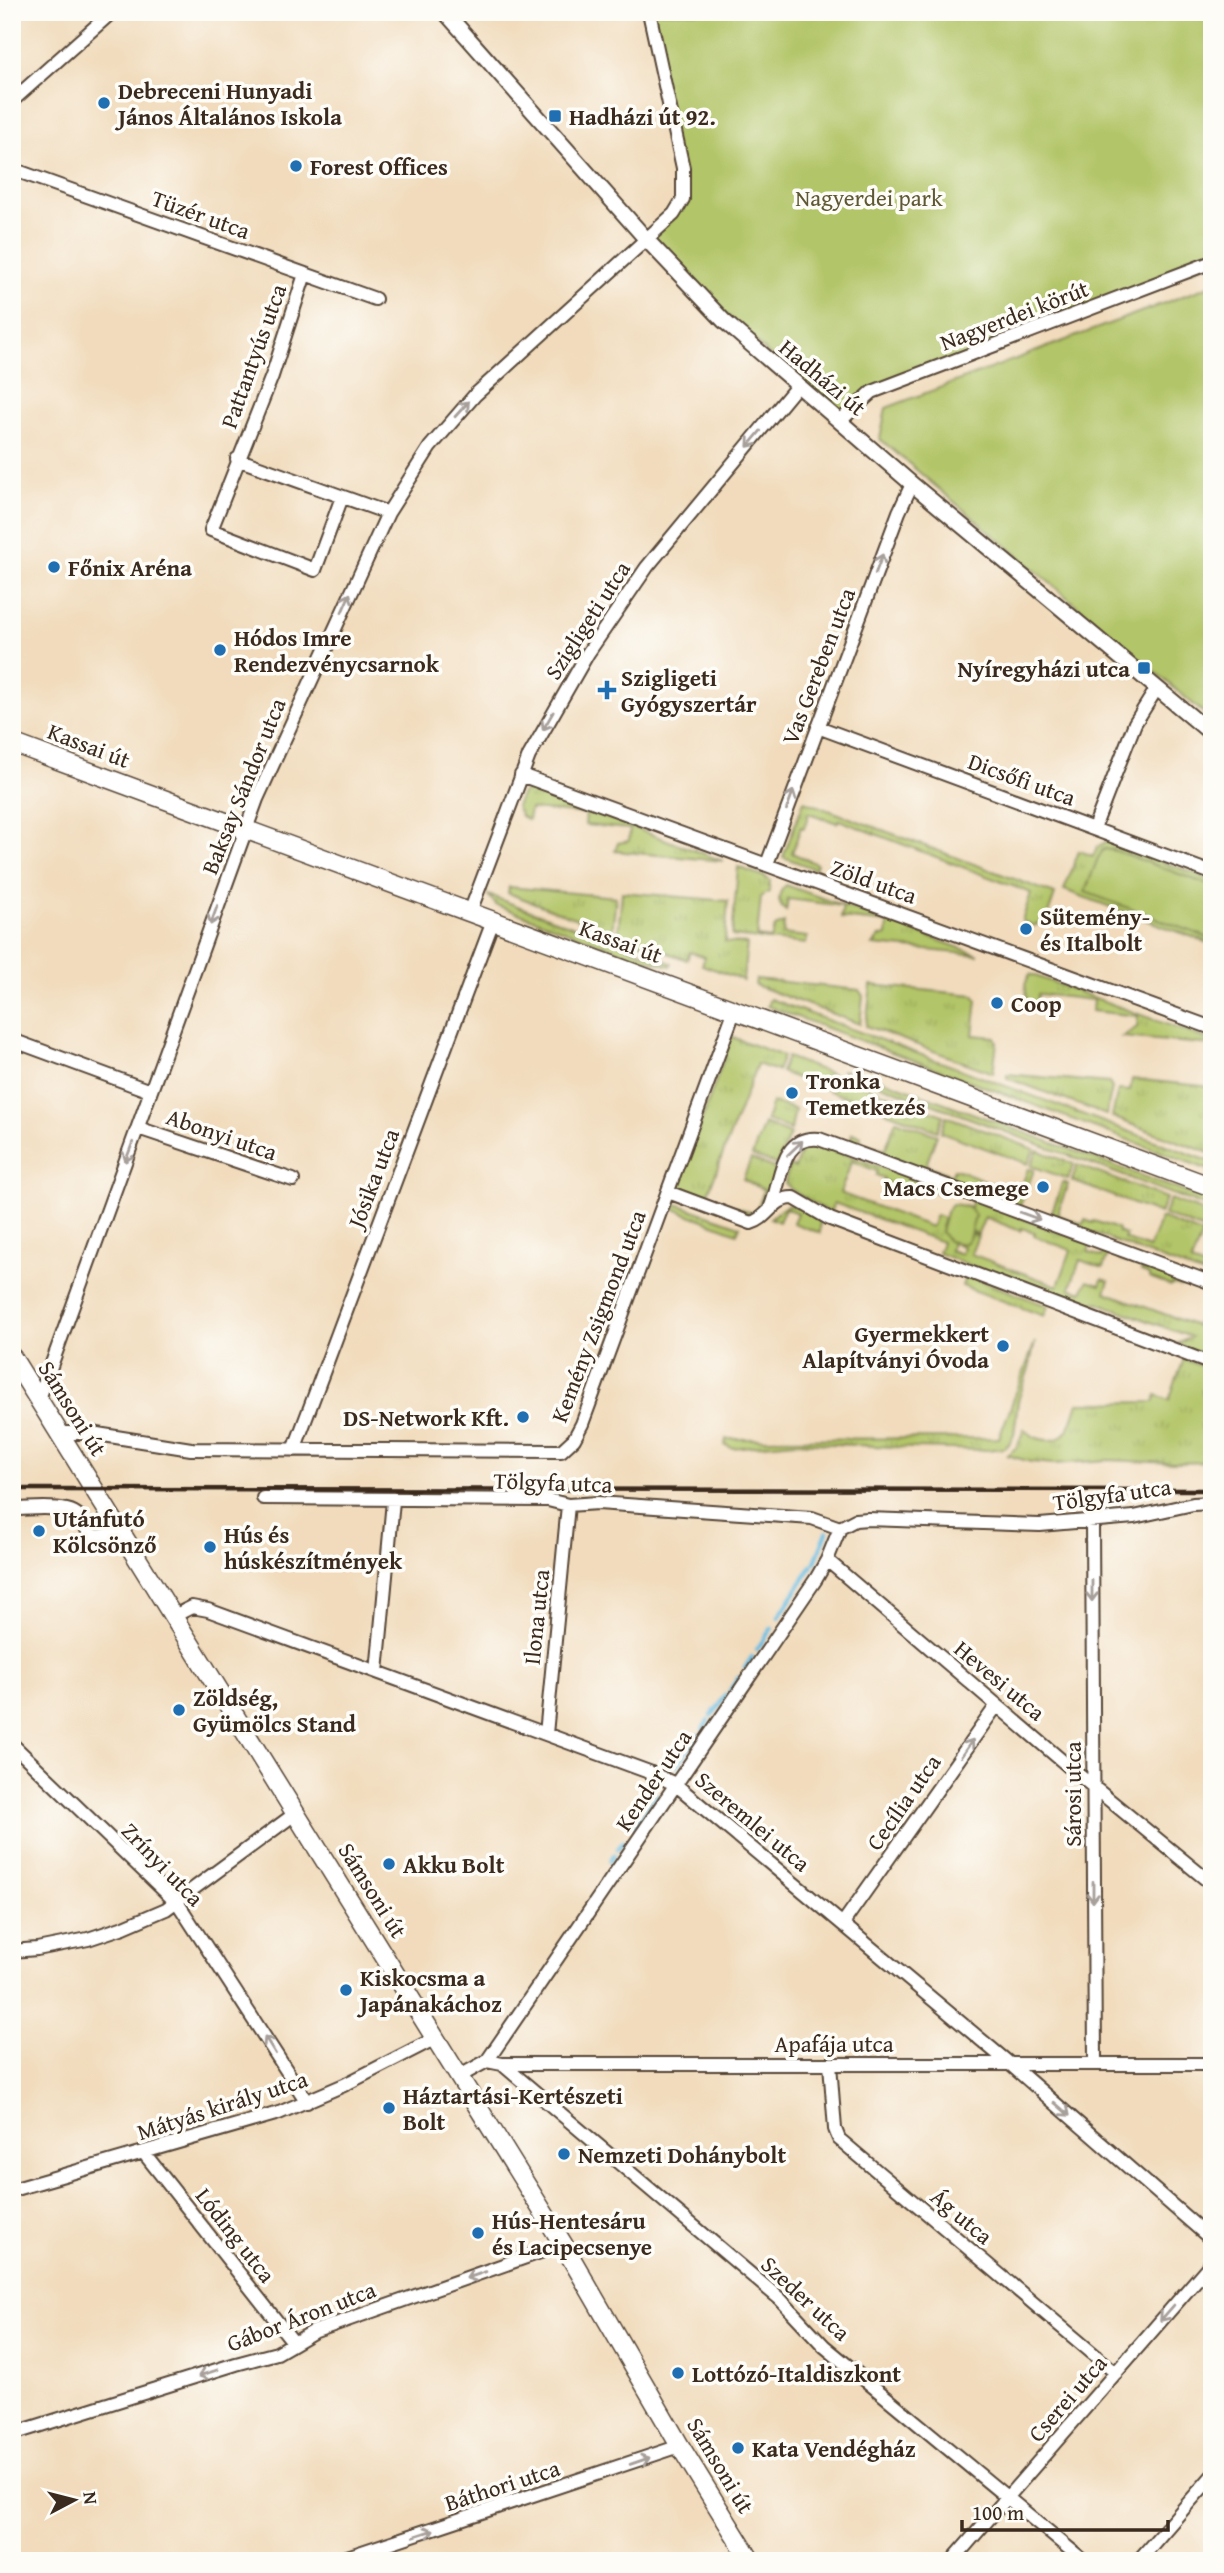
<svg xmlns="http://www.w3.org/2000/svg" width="1224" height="2573" viewBox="0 0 1224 2573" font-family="'Gentium Book Plus',serif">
<defs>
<pattern id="grass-tufts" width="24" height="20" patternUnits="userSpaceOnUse" patternTransform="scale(1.75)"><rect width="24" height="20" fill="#b2c568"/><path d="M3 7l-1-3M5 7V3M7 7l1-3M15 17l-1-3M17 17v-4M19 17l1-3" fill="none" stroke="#9aa95a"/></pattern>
</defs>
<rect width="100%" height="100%" fill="#fdfcf7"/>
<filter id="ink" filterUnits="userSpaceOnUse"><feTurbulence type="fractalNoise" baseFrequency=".0143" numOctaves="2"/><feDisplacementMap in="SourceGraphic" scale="14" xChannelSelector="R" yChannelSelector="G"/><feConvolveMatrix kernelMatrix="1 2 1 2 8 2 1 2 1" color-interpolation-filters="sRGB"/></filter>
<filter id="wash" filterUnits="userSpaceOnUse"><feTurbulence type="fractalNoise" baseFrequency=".00686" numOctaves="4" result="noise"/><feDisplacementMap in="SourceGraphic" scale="28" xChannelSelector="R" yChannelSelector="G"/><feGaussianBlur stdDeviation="1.57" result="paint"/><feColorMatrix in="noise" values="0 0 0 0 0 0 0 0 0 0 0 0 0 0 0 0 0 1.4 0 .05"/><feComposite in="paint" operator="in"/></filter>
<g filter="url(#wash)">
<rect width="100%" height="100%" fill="#f1dbbc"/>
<path fill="url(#grass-tufts)" stroke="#767843" stroke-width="2" d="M529 789 723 861 615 851 618 843 629 841 630 829 585 825 586 814 530 809 528 820 521 816 516 806 522 793Z
M804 801 1055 894 1044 926 1037 923 1035 926 1022 921 1031 893 839 820 837 823 809 813 804 828 801 827 792 853 817 864 815 869 783 857Z
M1107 841 1212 880V886L1110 849 1212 939V944L1064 890 1079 851 1093 856 1097 847Z
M738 867 765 877 770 881 769 892 761 897 757 937 771 939 775 927 784 923 783 934 807 937 806 944 732 936Z
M786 885 979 955 873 945 880 937 887 935 888 923 841 918 843 906 788 899 786 911C776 904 778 892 786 885Z
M509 887 616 897 612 932 508 893Z
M622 892 728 901 725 942 747 944 743 980 702 965 705 957 690 952 687 960 618 934Z
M488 895 672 963 671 966 636 957 496 905Z
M1030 974 1212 1041V1045L1122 1037 1137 1027 1138 1016 1092 1011 1093 1000 1038 994 1036 1005 1027 1000 1025 984Z
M756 979 859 990 863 996 860 1024 755 985Z
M871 985 974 995 977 1000 973 1035 995 1037 997 1042 993 1073 866 1026Z
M770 999 1212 1162V1171L767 1006Z
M732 1037 783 1056 777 1071 757 1064 707 1196 755 1214 764 1190 743 1179 751 1159 776 1169C771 1187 771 1210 750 1217L685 1191 679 1182Z
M787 1057 832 1074 826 1089 781 1072Z
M841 1070 883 1080 1212 1202V1209Z
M1007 1074 1109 1083 1112 1088 1106 1115 1007 1078Z
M835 1075 880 1091 874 1107 829 1091Z
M1132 1079 1212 1087V1154L1112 1117 1118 1090 1130 1091Z
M883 1093 943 1115 937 1131 877 1108Z
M772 1103 795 1109 791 1130 766 1120Z
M946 1116 1034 1149 1028 1164 941 1132Z
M896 1120 937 1135 926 1165 951 1175 954 1169C967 1172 981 1179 994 1185L992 1190 1017 1198 1028 1169 1034 1170 1020 1206 850 1142 852 1133 861 1136 860 1141 885 1150Z
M764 1124 790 1134 777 1165 752 1156Z
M816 1144 945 1190 943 1195 918 1186 916 1190 909 1188 908 1190 883 1181 884 1178 876 1175 877 1171 852 1161 840 1193 931 1227 936 1215 944 1218 941 1227 948 1241 952 1242 950 1250 961 1254 963 1247 957 1244 967 1242 970 1233 978 1236 971 1254 1058 1286 1071 1250 1034 1236 1035 1233 1022 1228 1020 1231 985 1217 978 1234 970 1231 975 1215 967 1206 970 1207 972 1200 1091 1244 1088 1252 1102 1257 1105 1249 1109 1251 1103 1268 1080 1260 1070 1288 1082 1292 1087 1281 1100 1285 1102 1279 1109 1281 1105 1292 1196 1326 1201 1314 1212 1316V1353H1200L1177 1344 1191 1337 1097 1302 1083 1309 938 1253 942 1242 834 1203 830 1213 792 1190 785 1183 789 1166 795 1168 800 1154 796 1152 803 1146Z
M1037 1150 1074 1164 1068 1179 1031 1166Z
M1077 1165 1166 1198 1160 1214 1072 1181Z
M1063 1182 1068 1184 1057 1215 1083 1224 1085 1220 1093 1223 1094 1221 1118 1229V1232L1126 1235 1124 1239 1149 1248 1161 1218 1202 1234 1191 1263 1212 1271V1278L1050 1217Z
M1170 1199 1212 1215V1233L1164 1215Z
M676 1204 740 1226 737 1233 674 1209Z
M787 1205 799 1207 820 1221V1233L793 1223 797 1213 785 1208 779 1222 770 1218Z
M1121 1255 1212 1289V1312L1202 1309 1208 1293 1183 1284 1181 1287 1173 1284 1171 1286 1149 1278V1275L1141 1272 1142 1268 1119 1260Z
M966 1275 1048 1306 1044 1316 962 1286Z
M1035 1342 1030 1365 1018 1401 1014 1435 1009 1444 1004 1448 987 1450 913 1448 795 1442 732 1448 725 1445 726 1439 999 1438Z
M1184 1359 1212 1370V1462L1173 1463 1108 1460 1054 1464 1031 1462 1007 1455 1017 1447 1024 1429C1035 1441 1058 1446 1068 1430 1072 1422 1075 1412 1078 1403L1154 1402 1157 1395 1169 1400Z"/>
<path fill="#b2c568" stroke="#767843" stroke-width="2" d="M649 12H1212V262L872 392 840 421 646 239 683 199Z
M1212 285V720L880 439 886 408Z
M1104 849 1116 851 1212 886V939L1085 892 1098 858Z
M952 1204 967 1206 975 1215 969 1239 963 1244 948 1241 941 1232 946 1212Z"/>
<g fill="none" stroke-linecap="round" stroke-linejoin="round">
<path stroke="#64bce1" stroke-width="4.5" d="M815 1562 827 1532
M779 1617 812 1566
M757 1649 772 1628
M745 1668 752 1657
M730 1690 739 1677
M721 1702 726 1695
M711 1716 719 1706
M703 1729 708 1721
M677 1766 699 1735
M634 1827 657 1794
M618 1849 623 1842
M610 1861 614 1855"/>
</g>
</g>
<g filter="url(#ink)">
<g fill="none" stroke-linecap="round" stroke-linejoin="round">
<g stroke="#564536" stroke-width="16">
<path id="minor" d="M12 101 112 12
M12 169 375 299
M305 274 272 376 211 530 315 570 342 497
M840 421 872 392 1212 262
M237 459 388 513
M818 727 1212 873
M521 775 1212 1028
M1094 828 1135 723 1157 688
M767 864 899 512 912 484
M470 912 529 756 588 653 647 567 797 386
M12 1040 150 1091
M138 1128 293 1180
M668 1192 751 1223C769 1218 773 1197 794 1198L830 1219 1212 1364
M771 1206C782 1180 780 1135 819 1139L1212 1283
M39 1399 257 799 388 513 430 447 475 395 674 214 683 199V168L649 12
M60 1433H91L191 1449 561 1451 574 1439 582 1424 735 1009
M294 1450 493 921
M263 1498 548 1500 568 1505 598 1503 812 1518 840 1528
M12 1509C30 1509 50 1506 67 1510 95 1516 75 1550 120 1530
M1092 1522 1095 2064
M827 1560 1074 1771 1212 1884
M174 1616 192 1607 208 1610 649 1772 675 1784 1010 2064 1212 2240
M377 1672 393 1501
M546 1734 568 1505
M12 1744 179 1905 307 2102
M843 1923 997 1705
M12 1951 37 1949 88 1939 124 1927 166 1909 296 1813
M487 2061 816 1579 827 1560 840 1528 855 1520 868 1519 1040 1525 1134 1517 1193 1504 1212 1503
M502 2064 780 2299 824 2346 1084 2561
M830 2064 835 2129 839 2139 1116 2373
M460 2076 487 2061 502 2064H1212
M144 2153 294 2343
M12 2190 279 2113 344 2085 436 2038
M12 2434 236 2364 277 2353 313 2332 563 2244
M335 2561 680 2446
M952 2561 1212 2262
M1138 2561 1212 2476"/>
</g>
<g stroke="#564536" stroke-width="18">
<path id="tertiary" d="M445 12 646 239 724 321 912 484 1212 734"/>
</g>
<g stroke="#564536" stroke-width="21">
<path id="primary" d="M12 743 1212 1187
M12 1357 563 2244 680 2446 751 2561"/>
</g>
<use href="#minor" stroke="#fff" stroke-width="12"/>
<use href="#tertiary" stroke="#fff" stroke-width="14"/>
<use href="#primary" stroke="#fff" stroke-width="18"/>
<path stroke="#3b2a1e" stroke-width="4.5" d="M12 1489 1212 1490"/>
</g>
<defs><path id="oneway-shaft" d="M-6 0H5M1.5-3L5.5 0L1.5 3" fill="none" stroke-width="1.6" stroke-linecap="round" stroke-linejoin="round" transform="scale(1.75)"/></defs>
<g stroke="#a79f9a">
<use href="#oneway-shaft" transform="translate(462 409) rotate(-48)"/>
<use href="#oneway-shaft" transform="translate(754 439) rotate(130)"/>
<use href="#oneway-shaft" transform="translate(879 564) rotate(-69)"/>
<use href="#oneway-shaft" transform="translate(346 603) rotate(-66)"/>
<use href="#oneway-shaft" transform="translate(548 721) rotate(120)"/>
<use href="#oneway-shaft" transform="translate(790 800) rotate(-70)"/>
<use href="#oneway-shaft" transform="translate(214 915) rotate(110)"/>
<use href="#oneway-shaft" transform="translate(795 1148) rotate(-44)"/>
<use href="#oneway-shaft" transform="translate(129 1152) rotate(111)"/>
<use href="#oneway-shaft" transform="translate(1030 1216) rotate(20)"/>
<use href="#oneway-shaft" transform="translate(1092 1591) rotate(90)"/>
<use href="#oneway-shaft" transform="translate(967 1748) rotate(-55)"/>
<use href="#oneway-shaft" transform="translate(1093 1892) rotate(90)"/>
<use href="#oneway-shaft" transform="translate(270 2045) rotate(-122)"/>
<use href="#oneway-shaft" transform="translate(1062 2109) rotate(41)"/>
<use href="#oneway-shaft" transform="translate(476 2275) rotate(161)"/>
<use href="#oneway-shaft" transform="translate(1167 2313) rotate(131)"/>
<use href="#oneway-shaft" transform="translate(208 2373) rotate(162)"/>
<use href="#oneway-shaft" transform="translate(640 2461) rotate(-19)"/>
<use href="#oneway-shaft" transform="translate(424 2533) rotate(-18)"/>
</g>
</g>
<g fill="#1f6fb2" stroke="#fdfcf7" stroke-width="2.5">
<circle cx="104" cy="103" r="7"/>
<rect x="548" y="109" width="14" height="14" rx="3.5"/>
<circle cx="296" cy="166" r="7"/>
<circle cx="54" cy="567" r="7"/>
<circle cx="220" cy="650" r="7"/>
<rect x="1137" y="661" width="14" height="14" rx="3.5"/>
<path d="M603.5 679.5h7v7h7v7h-7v7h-7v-7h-7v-7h7z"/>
<circle cx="1026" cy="929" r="7"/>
<circle cx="997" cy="1003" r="7"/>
<circle cx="792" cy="1093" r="7"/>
<circle cx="1043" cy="1187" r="7"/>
<circle cx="1003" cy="1346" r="7"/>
<circle cx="523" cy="1417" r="7"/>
<circle cx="39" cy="1531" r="7"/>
<circle cx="210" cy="1547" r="7"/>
<circle cx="179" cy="1710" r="7"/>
<circle cx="389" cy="1864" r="7"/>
<circle cx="346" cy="1990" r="7"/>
<circle cx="389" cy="2108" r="7"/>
<circle cx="564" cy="2154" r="7"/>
<circle cx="478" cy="2233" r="7"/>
<circle cx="678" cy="2373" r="7"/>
<circle cx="738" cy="2448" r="7"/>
</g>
<g text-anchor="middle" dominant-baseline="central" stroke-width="7" stroke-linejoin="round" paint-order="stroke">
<g font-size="23" font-weight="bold" fill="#3b2a1e" stroke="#fdfcf7" text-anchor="start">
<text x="118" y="90">Debreceni Hunyadi<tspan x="118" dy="26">János Általános Iskola</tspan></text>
<text x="569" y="116">Hadházi út 92.</text>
<text x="310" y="166">Forest Offices</text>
<text x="68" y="567">Főnix Aréna</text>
<text x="234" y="637">Hódos Imre<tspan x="234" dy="26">Rendezvénycsarnok</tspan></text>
<text x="1130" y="668" text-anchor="end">Nyíregyházi utca</text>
<text x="621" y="677">Szigligeti<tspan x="621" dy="26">Gyógyszertár</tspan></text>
<text x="1040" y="916">Sütemény-<tspan x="1040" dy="26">és Italbolt</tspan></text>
<text x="1011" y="1003">Coop</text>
<text x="806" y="1080">Tronka<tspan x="806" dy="26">Temetkezés</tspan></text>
<text x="1029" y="1187" text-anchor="end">Macs Csemege</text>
<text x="989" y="1333" text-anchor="end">Gyermekkert<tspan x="989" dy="26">Alapítványi Óvoda</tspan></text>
<text x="509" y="1417" text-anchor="end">DS-Network Kft.</text>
<text x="53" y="1518">Utánfutó<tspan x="53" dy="26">Kölcsönző</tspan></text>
<text x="224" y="1534">Hús és<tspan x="224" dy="26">húskészítmények</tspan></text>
<text x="193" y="1697">Zöldség,<tspan x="193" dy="26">Gyümölcs Stand</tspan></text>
<text x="403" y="1864">Akku Bolt</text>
<text x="360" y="1977">Kiskocsma a<tspan x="360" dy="26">Japánakáchoz</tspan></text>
<text x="403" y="2095">Háztartási-Kertészeti<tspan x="403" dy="26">Bolt</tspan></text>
<text x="578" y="2154">Nemzeti Dohánybolt</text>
<text x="492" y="2220">Hús-Hentesáru<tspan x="492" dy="26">és Lacipecsenye</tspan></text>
<text x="692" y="2373">Lottózó-Italdiszkont</text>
<text x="752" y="2448">Kata Vendégház</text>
</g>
<g font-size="23" fill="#5f5834" stroke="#fdfcf7">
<text x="869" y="197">Nagyerdei park</text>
</g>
<g font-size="23" fill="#3b2a1e" stroke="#fdfcf7">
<text transform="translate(201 214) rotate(20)">Tüzér utca</text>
<text transform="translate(1014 315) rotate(-21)">Nagyerdei körút</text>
<text transform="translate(253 356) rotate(-70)">Pattantyús utca</text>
<text transform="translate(823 377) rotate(40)">Hadházi út</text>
<text transform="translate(587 620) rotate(-57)">Szigligeti utca</text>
<text transform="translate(818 666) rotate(-69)">Vas Gereben utca</text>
<text transform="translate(89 745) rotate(21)">Kassai út</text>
<text transform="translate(1022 779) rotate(20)">Dicsőfi utca</text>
<text transform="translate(243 786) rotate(-68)">Baksay Sándor utca</text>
<text transform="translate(874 881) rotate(20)">Zöld utca</text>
<text transform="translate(621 941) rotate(20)">Kassai út</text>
<text transform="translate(222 1134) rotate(19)">Abonyi utca</text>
<text transform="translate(373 1178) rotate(-69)">Jósika utca</text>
<text transform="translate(598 1316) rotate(-69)">Kemény Zsigmond utca</text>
<text transform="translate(73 1408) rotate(58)">Sámsoni út</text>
<text transform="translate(553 1482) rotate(2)">Tölgyfa utca</text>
<text transform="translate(1112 1494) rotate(-8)">Tölgyfa utca</text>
<text transform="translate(536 1617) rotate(-84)">Ilona utca</text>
<text transform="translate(1000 1680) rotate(40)">Hevesi utca</text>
<text transform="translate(653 1780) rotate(-56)">Kender utca</text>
<text transform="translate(1072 1794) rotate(-90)">Sárosi utca</text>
<text transform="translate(903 1802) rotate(-55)">Cecília utca</text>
<text transform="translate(753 1821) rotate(40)">Szeremlei utca</text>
<text transform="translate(163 1864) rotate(46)">Zrínyi utca</text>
<text transform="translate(373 1890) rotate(58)">Sámsoni út</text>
<text x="834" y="2043">Apafája utca</text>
<text transform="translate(222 2105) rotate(-18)">Mátyás király utca</text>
<text transform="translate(962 2216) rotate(40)">Ág utca</text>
<text transform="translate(236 2235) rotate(52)">Lóding utca</text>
<text transform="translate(806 2298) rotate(43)">Szeder utca</text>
<text transform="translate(301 2316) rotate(-21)">Gábor Áron utca</text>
<text transform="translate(1067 2398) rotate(-49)">Cserei utca</text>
<text transform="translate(721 2465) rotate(59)">Sámsoni út</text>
<text transform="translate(502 2485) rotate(-18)">Báthori utca</text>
</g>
</g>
<rect width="1224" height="2573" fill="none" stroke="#fdfcf7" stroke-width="42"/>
<g transform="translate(74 2500) rotate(83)" stroke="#fdfcf7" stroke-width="5" paint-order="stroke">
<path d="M0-5L12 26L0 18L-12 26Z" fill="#3b2a1e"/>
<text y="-10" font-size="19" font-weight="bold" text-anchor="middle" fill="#3b2a1e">N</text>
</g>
<path d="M962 2520v10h206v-10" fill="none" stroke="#3b2a1e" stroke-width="3.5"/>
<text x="972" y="2520" font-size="21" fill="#3b2a1e" stroke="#fdfcf7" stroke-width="5" paint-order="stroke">100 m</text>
</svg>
